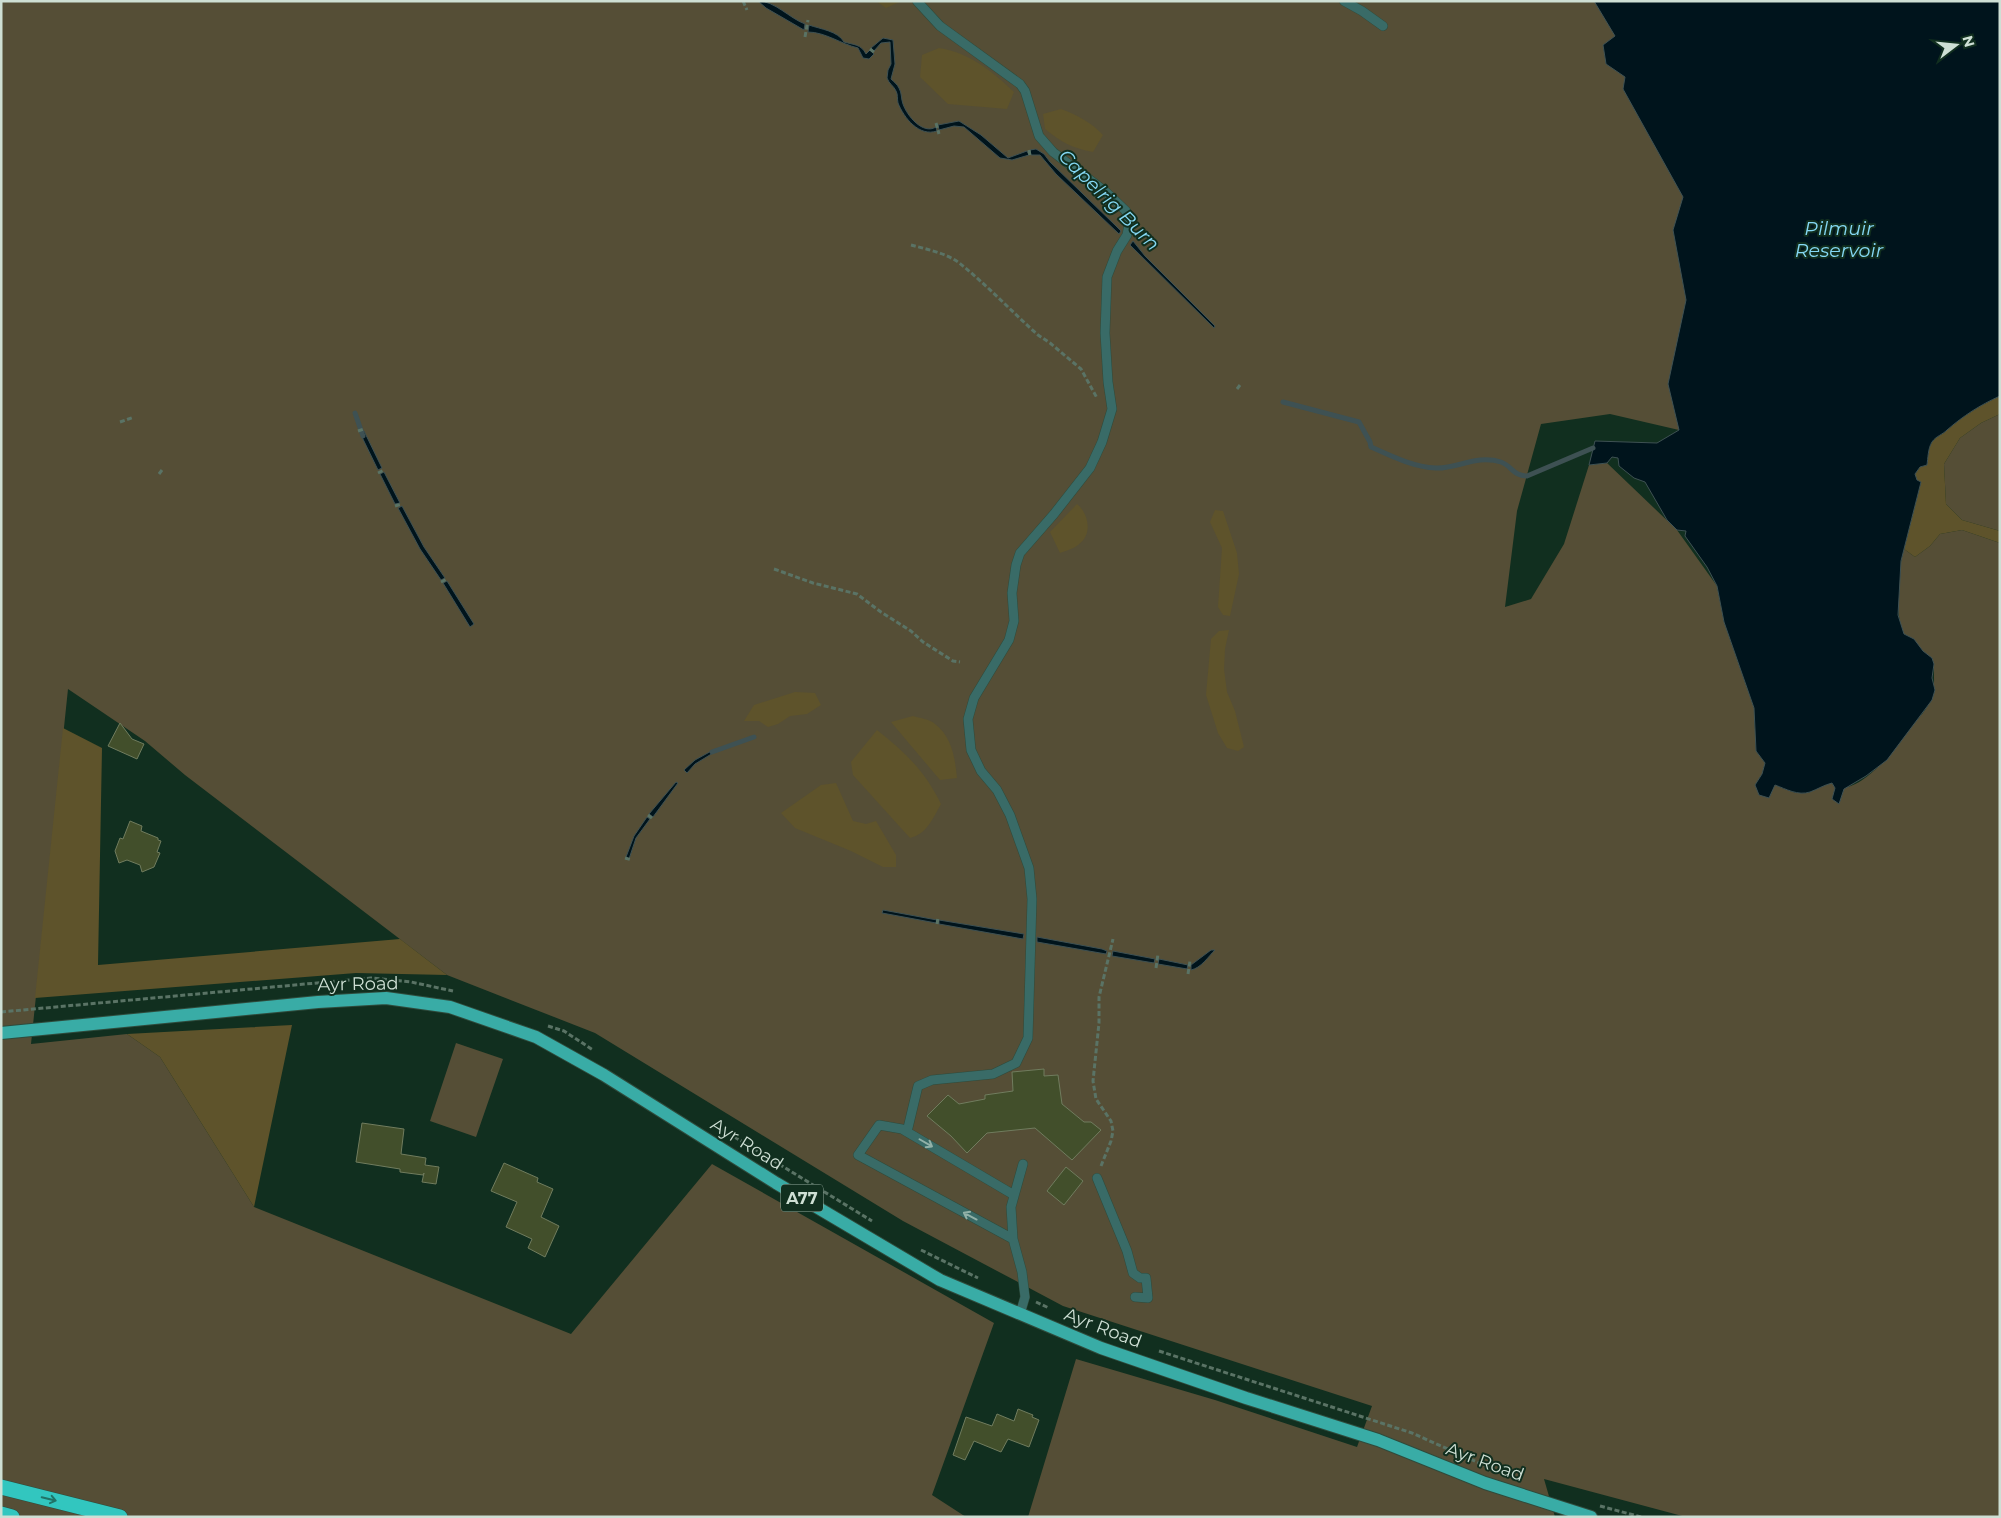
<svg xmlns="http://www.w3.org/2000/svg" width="2001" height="1518" viewBox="0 0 2001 1518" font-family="Montserrat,sans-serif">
<rect width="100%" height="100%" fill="#112f1f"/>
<path fill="#554e36" d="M1 1H1973L1679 430 1610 414 1541 424 1517 511 1505 607 1531 599 1564 544 1589 465 1607 463 1677 530 1717 586 1724 622 1754 708 1756 751 1765 763 1762 774 1755 785H1775L1794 792 1808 793 1821 786 1832 783 1835 788C1863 792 1893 751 1908 731 1923 712 1935 704 1934 678 1934 663 1935 662 1924 652 1914 643 1918 641 1904 634 1894 614 1898 570 1904 549L1915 557 1930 546 1940 534 1962 530 2000 543V1517H1686L1544 1479 1555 1517H1028L1076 1359 1215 1400 1357 1447 1372 1406 1063 1306 903 1221 595 1033 447 975 185 775 145 741 68 689 31 1044 127 1034 160 1057 254 1207 571 1334 712 1164 994 1323 932 1495 966 1517H1Z
M2000 414V531L1962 520 1946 504 1944 464 1960 438 1981 423Z
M456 1043 503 1059 476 1137 430 1121Z"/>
<path fill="#5e532b" d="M876 1H902L886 8Z
M939 48C970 53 992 71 1014 92L1007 109 948 104 920 77 922 55Z
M1061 109C1077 115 1091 122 1103 135L1093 152C1072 148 1061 142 1045 129L1043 114Z
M2000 396V414L1981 423 1960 438 1944 464 1946 504 1962 520 2000 531V543L1962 530 1940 534 1930 546 1915 557 1904 549 1921 482 1916 480 1915 474 1920 467 1927 465C1928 458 1928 448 1932 442 1936 436 1942 435 1947 430 1963 416 1980 405 2000 396Z
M1077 504C1089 514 1093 535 1078 545 1073 549 1065 551 1060 553L1050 532Z
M1215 510 1223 511 1237 553 1239 574 1230 616 1223 615 1218 607 1222 548 1210 522Z
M1229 630 1225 649 1224 669 1227 692 1235 711 1244 747 1238 751 1227 748 1218 733 1206 695 1211 639 1219 631Z
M795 692 815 693 821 705 807 714 790 716 778 724 768 727 759 721H744L754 705Z
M913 716C919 718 930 719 935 724 952 737 955 758 957 778L940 780 891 722Z
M63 728 102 748 98 965 400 939 447 975 356 973 35 998Z
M877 730C905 752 925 771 941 804 933 818 927 834 910 838L853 775 851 762Z
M836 783 853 821 866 824 876 821 896 855V867H883L851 851 795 828 781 813 821 785Z
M292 1025 254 1207 160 1057 127 1034Z"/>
<path fill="#00141c" stroke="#3e5153" d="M758 1C775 1 789 18 805 24L804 30 766 8Z
M1594 1H2000V396C1980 405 1963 416 1947 430 1942 435 1936 436 1932 442 1928 448 1928 458 1927 465L1920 467 1915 474 1917 480 1921 482 1901 561 1898 615 1904 634 1914 639 1923 651 1932 658 1934 664 1932 678 1935 690 1932 700 1887 760 1866 776 1844 789 1839 804 1832 799 1835 788 1832 783C1824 785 1818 789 1810 792 1798 796 1786 789 1775 785L1769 798 1759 795 1755 785 1762 774 1765 763 1756 751 1754 708 1724 622 1717 586 1707 567 1685 536 1686 531 1677 530 1667 520 1645 482 1634 478 1619 466 1618 458 1612 457 1607 463 1589 465 1595 441 1657 443 1679 430 1668 384 1686 300 1673 230 1683 197 1623 89 1625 77 1606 64 1603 45 1615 36Z
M809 25C820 29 838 31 844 42 854 45 861 44 866 54L870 50 874 54 869 59 863 58 858 48C841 44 825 32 808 32Z
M883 38 893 40 895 64 891 79C894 82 897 84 899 88 902 93 901 99 903 104 907 116 923 135 936 127L937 131C919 137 904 118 898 103 897 99 898 94 896 91 894 86 889 84 887 78L888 70 891 64 890 42 881 43 874 51 871 48Z
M959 121 981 135 1008 158 1027 151 1029 155 1012 160 1000 158 964 127 954 126 939 130 938 125Z
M1036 149 1044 154 1050 162 1116 226 1121 231 1119 234 1056 174 1040 155H1031L1030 150Z
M1133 241 1145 256 1215 326 1214 328 1130 245Z
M364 431 382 468 378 470 360 433Z
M384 472 400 503 395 504 380 474Z
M402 506 424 547 445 578 441 580 420 549 398 508Z
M447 581 474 624 470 627 443 583Z
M715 749 718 750 695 764 687 773 684 770 695 760Z
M676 782 678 783 653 817 649 814Z
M647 817 650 819 636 838 629 859 626 857 634 836Z
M883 910 937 920 936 923 882 913Z
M939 920 1024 934 1023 939 939 924Z
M1037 937 1102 949 1107 951 1106 954 1037 942Z
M1211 950H1215C1208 957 1201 968 1191 970V965Z
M1113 951 1155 959 1154 963 1112 956Z
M1159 959 1188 965 1187 969 1158 964Z"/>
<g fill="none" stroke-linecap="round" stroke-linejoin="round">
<path stroke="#3e5153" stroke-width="5" d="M1283 402 1359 422 1370 442 1371 447C1391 456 1413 467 1436 468 1457 469 1477 454 1501 462 1512 466 1513 476 1527 476L1593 448
M355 413 363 436
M712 752 754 737"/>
</g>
<path fill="#424f2b" stroke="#707c5e" d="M120 723 132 739 144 744 137 759 108 746Z
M130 821 142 826 141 831 158 838V840L161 841 157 852 160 853 154 867 142 872 140 865 127 860 119 863 115 851 120 838 123 839Z
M1044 1069V1076L1058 1075 1062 1104 1084 1122H1091L1101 1130 1072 1160 1035 1128 987 1133 967 1153 951 1136 927 1116 948 1095 959 1104 985 1099V1095L1013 1091 1012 1072Z
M362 1123 404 1129 401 1154 426 1158 425 1165 439 1167 436 1184 422 1182 424 1173 423 1175 400 1172V1169L356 1162Z
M504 1163 538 1178 537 1182 553 1189 541 1217 559 1226 545 1257 528 1248 532 1239 506 1227 517 1202 491 1191Z
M1066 1167 1083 1181 1064 1205 1047 1191Z
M1018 1409 1033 1415 1032 1417 1039 1420 1029 1447 1008 1439 1001 1452 974 1441 965 1460 953 1455 966 1417 992 1426 997 1414 1014 1421Z"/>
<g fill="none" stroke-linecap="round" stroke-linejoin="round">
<g stroke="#2f4b3c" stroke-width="10">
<path id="service" d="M1344 1 1362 11 1383 26
M907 1132 918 1086 932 1080 993 1074 1016 1063 1028 1038 1032 899 1029 868 1010 815 997 790 981 771 971 750 968 719 974 698 1009 640 1014 621 1012 593 1016 565 1020 553 1054 514 1090 468 1102 442 1112 409 1108 382 1105 333 1107 277 1117 251 1127 235 1129 224 1126 211 1106 192 1053 152 1039 136 1025 91 1020 84 940 26 917 1
M1097 1178 1127 1251 1133 1273 1140 1278H1146L1148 1298 1135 1297
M1013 1239 858 1155 879 1125 902 1129 1014 1195
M1020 1314 1025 1297 1022 1272 1013 1239 1011 1207 1023 1164"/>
</g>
<g stroke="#2f4b3c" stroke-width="14">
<path id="primary" d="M1 1033 318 1002 386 998 450 1007 536 1037 604 1075 776 1183 940 1280 1101 1348 1246 1398 1378 1440 1485 1483 1591 1517"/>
</g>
<g stroke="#2f4b3c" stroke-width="16">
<path id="motorway" d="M1 1487 120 1517
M1 1514 12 1517"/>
</g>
<path stroke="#5a7365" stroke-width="3" stroke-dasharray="5 2.5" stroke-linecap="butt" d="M743 1 747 10
M805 37 808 20
M870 49 875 53
M936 123 939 134
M1029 150 1030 156
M911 245C926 249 945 253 958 262 986 284 1011 311 1038 335L1050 343 1081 369 1097 398
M1237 389 1240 385
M120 422 134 417
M358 431 364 429
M378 473 384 470
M159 474 162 470
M395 506 402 504
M774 569 813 583 857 594 881 612 911 631 923 642 953 661 960 662
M441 582 447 579
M648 815 653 819
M625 858 632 860
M937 924 938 918
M1156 968 1158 954
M1188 974 1190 961
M1 1012 371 978 411 982 453 991
M548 1026 564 1031 593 1050
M715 1125 872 1221
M1101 1166 1111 1141 1113 1131 1111 1121 1096 1099 1093 1081 1099 1023V997L1113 939
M921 1250 978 1278
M1036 1302 1049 1308
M1159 1351 1412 1433 1488 1467
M1600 1506 1641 1517"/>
<use href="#service" stroke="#396b67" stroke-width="9"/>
<use href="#primary" stroke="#39aca6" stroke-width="12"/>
<use href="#motorway" stroke="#32c6bf" stroke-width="15"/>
</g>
<defs><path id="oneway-shaft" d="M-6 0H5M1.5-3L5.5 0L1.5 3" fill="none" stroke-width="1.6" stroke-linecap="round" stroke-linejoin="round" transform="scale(1.25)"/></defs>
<g stroke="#92b1a8">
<use href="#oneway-shaft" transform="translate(926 1143) rotate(30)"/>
<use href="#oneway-shaft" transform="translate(970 1216) rotate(-152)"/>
</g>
<use stroke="#207367" href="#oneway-shaft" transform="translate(49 1499) rotate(14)"/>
<g text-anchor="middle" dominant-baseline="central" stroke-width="4" stroke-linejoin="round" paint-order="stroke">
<rect fill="#112f1f" stroke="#95aa9e" stroke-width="1" x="781" y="1184.5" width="42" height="27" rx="4"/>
<g font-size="16" font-weight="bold" fill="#cedfd4">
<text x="802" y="1198">A77</text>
</g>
<g font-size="18" fill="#cedfd4" stroke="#112f1f">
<text transform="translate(358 984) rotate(-1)">Ayr Road</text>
<text transform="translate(747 1144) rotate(32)">Ayr Road</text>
<text transform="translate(1103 1328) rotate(21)">Ayr Road</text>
<text transform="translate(1485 1462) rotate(20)">Ayr Road</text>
</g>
<g font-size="19" font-style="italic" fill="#85d8f4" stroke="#112f1f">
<text transform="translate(1109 200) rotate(45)">Capelrig Burn</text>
<text x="1839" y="228">Pilmuir<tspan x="1839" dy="22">Reservoir</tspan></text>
</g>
</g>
<rect width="2001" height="1518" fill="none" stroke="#cedfd4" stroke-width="5"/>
<g transform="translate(1956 45) rotate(74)" stroke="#112f1f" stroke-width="4" paint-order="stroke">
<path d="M0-4L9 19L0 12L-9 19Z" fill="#cedfd4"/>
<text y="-8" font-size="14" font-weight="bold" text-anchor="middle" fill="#cedfd4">N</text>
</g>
</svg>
